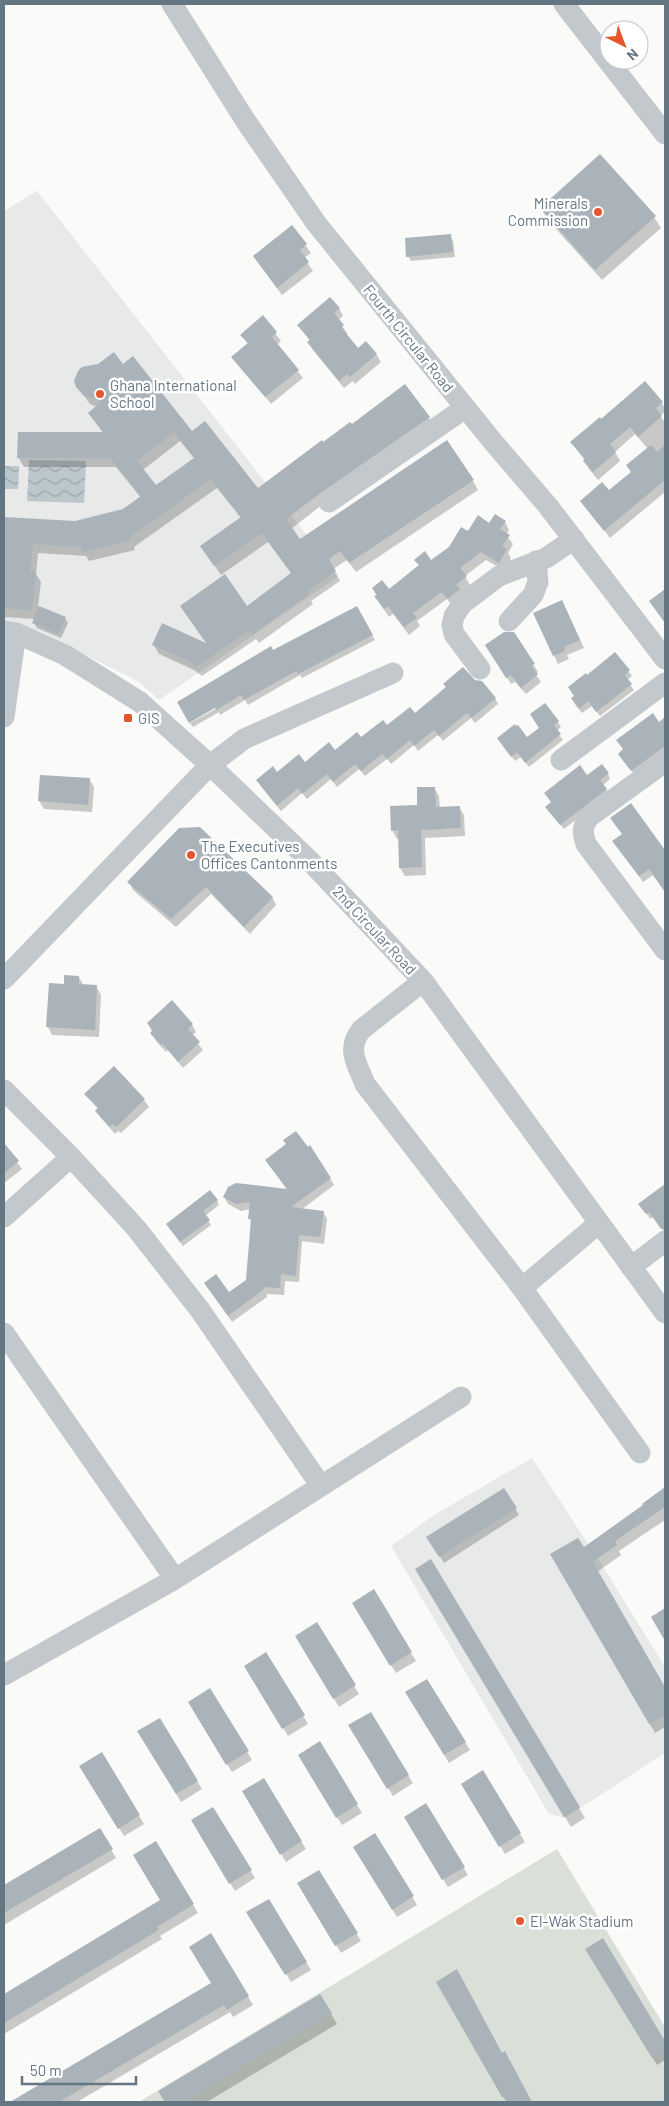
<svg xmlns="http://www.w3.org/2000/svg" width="669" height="2106" viewBox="0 0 669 2106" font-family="Barlow,sans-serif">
<defs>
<pattern id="water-waves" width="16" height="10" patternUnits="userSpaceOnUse" patternTransform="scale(1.25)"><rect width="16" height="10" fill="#bbc7cb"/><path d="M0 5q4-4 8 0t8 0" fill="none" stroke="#9ca6aa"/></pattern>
</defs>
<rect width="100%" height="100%" fill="#fafaf8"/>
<path fill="#e8e9e9" d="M37 191 339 576 159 700 139 682 56 640 4 624V211Z
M532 1458 609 1576 665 1667V1753L565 1818 549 1814 391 1546 434 1515Z"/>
<path fill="#dadfd7" d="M557 1849 665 2027V2102H139Z"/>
<path fill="url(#water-waves)" d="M29 460 86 461 84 503 27 501Z
M4 466H19L18 489H4Z"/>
<path fill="#0003" fill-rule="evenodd" d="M541 208 654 217 661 228 602 280 547 219Z
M292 227 311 253 304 258 313 271 282 295 254 257Z
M450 236 453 241 455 257 411 261 408 256Z
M339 308 343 316 338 320 347 333 346 335 358 350 376 354 381 362 355 384 353 381 344 388 313 350 309 342 310 341 299 325Z
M263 317 281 341 277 345 303 378 271 404 233 357 251 349 242 335Z
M123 365 192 433 257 490 323 444 352 426 429 418 434 427 327 501 291 529 300 541 473 481 478 490 356 572 347 560 333 569 340 581 311 601 313 604 259 643 256 639 202 676 194 670 159 654 154 645H208L247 607 292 574 268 542 221 575 207 555 241 518 217 488 134 547 135 550 89 561 86 556 38 553 36 574 41 582 38 607 65 618 68 623 61 638 37 628 34 623 35 619 4 617V518L75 523 123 510 141 498 116 467H24L18 457 104 434 89 413 97 407 90 404 77 387ZM180 441 195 459 156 487 143 470Z
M662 403 665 409V412L660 416 665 422V492L610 538 582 501 609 492 632 473 648 449 635 434 615 452 620 461 598 480 589 469 585 461 572 442 601 421Z
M505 522 509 530 506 535 513 544 508 553 511 558 504 570 486 560 465 576 470 585 452 606 447 599 417 621 420 626 409 635 393 614 389 617 380 604 373 588 388 590 431 562 468 532 490 524Z
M356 608 375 640 302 678 300 675 248 705 245 700 220 715 219 712 193 727 190 723 221 706 272 652Z
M566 609 584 648 567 655 569 659 558 664 535 614Z
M514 633 538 672 535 673 541 682 526 694 515 682 511 684 491 652Z
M615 654 632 676 627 680 634 690 600 716 592 706 582 713 575 704V696L587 677Z
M495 698 498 704 475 723 471 718 443 741 438 735 418 751 414 745 391 764 387 759 365 776 359 769 337 787 331 779 307 799 302 793 281 811 261 786 277 773 335 751 415 715Z
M665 719V755L635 775 622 759 624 750Z
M558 722 561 727 556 731 563 740 529 767 521 757 515 761 501 743 527 738Z
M608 774 610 779 603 785 609 794 564 829 550 812 587 776Z
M41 776 89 779 94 787 92 812 44 809 39 801Z
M434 788 439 796 440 808 459 807 464 815 465 836 425 838 426 875 405 876 400 868 399 838 397 839 392 830 419 806Z
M631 805 665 852V892L653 875 643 882 618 848Z
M180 829 272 897 276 905 250 934 211 894 176 927 133 890 129 882Z
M79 977 84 986H96L101 995 99 1037 52 1035 48 1027 65 985Z
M148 1023 192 1025 196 1032 192 1036 203 1050 183 1068 168 1050 166 1052 156 1041Z
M86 1094 144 1100 149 1107 121 1133 118 1131 115 1134 101 1118 96 1111 98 1109Z
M4 1145 22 1169 4 1183Z
M267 1161 330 1178 334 1185 301 1210 323 1212 327 1219 324 1244 302 1241 299 1282 285 1281 284 1295 267 1294V1297L232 1322 210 1290 228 1294 247 1280 252 1222 250 1219V1209L241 1211 228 1204 224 1197 288 1191Z
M665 1185V1233L653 1217 650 1219 640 1204Z
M217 1200 219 1205 205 1216 211 1225 183 1246 170 1229Z
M665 1488V1520L619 1551 621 1555 597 1572 665 1690V1727L655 1733 552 1554 583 1549 644 1506 643 1504Z
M504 1490 519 1515 444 1563 428 1538Z
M431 1561 585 1818 571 1827 417 1570Z
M373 1591 416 1661 396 1673 353 1603Z
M317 1624 359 1694 339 1707 297 1637Z
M266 1654 308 1724 288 1736 246 1666Z
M427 1680 470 1750 449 1763 407 1693Z
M210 1690 252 1760 232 1772 190 1702Z
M370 1713 413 1783 393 1796 350 1726Z
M159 1719 202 1789 181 1802 139 1732Z
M320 1743 362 1813 342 1825 299 1755Z
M101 1754 144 1824 124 1836 81 1766Z
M482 1772 525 1842 505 1854 462 1784Z
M263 1779 306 1849 286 1862 243 1792Z
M426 1805 468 1875 448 1887 406 1818Z
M213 1809 255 1878 235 1891 193 1821Z
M99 1829 116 1858 4 1925V1886Z
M375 1835 417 1905 397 1917 355 1847Z
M155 1843 198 1913 160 1936 162 1939 4 2034V1995L162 1900Z
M319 1871 361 1941 341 1953 299 1884Z
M268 1900 311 1970 291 1982 248 1913Z
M210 1935 253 2005 233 2017 230 2012 77 2102H11L212 1983Z
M602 1940 665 2043V2060L657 2065 587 1949Z
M320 1995 337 2024 207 2102H166L160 2091Z"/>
<path fill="#aab3b9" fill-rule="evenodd" d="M600 154 656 216 595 270 540 208Z
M292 225 307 244 300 250 309 262 277 288 253 256Z
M451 234 453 252 406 257 405 238Z
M330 297 340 308 334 313 344 325 341 327 358 348 366 341 377 354 350 377 347 374 339 381 307 342 310 340 297 325Z
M263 315 277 332 272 337 299 370 265 397 231 357 248 343 240 335Z
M114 352 123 364 133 356 192 431 205 421 258 488 322 440 323 442 350 422 352 424 405 384 430 417 322 492 286 519 300 539 447 440 474 480 349 563 340 551 329 559 336 571 307 591 309 594 253 634 250 630 196 667 187 660 152 645 162 623 206 643 180 606 225 574 247 606 291 573 262 533 214 566 200 546 241 517 211 479 130 537V540L83 552 81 547 33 544 30 571 36 572 32 610 4 608V517L75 521 123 509 141 496 110 458H17L18 432H103L88 413 102 401 83 395 76 387 74 381 78 371 82 367 98 364ZM174 432 194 458 156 485 137 461Z
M645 381 663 402 656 408 662 416 638 437 630 427 610 444 616 452 593 472 583 461 585 459 570 442 600 417 601 419Z
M651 445 657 452 665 445V480L604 531 580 501 602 482 609 490 631 472 626 465Z
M495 514 506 521 500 529 510 535 502 546 507 549 499 563 481 552 460 568 467 576 456 585 460 589 447 599 442 592 413 613 417 618 404 627 388 606 384 609 374 596 377 595 372 588 382 580 389 589 419 565 414 560 425 551 431 560 449 547 461 527 468 531 478 515 489 523Z
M665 589V623L649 601Z
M562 600 580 640 564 647 565 651 553 656 533 613Z
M39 606 66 617 58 634 32 623Z
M357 606 373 635 298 674 296 671 244 700 241 695 216 710 215 708 189 723 177 702 271 646 273 650Z
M504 632H514L535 664 531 666 538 674 521 688 511 675 506 678 485 645Z
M615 652 630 670 625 675 632 684 596 712 588 701 579 709 571 698 574 696 568 687 586 673 587 675Z
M463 667 475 680 482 681 496 698 471 718 467 713 439 736 434 730 414 746 410 740 387 759 382 754 361 771 355 764 333 782 327 774 302 794 298 788 277 806 256 780 273 766 277 772 299 754 305 762 329 742 335 750 357 732 361 737 383 720 387 725 410 707 415 713 446 687 443 684Z
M545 703 559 721 554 725 561 734 525 763 517 752 511 757 497 738 515 724 516 726 518 725 527 737 539 728 530 714Z
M653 713 659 722 665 717V746L631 771 618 754 623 749 616 740Z
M602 764 609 773 600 780 607 789 560 825 545 807 551 802 544 793 580 765 587 775Z
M40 775 90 778 88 805 38 801Z
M417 787H435L436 807 460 806 461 828 421 830 422 867 399 868 398 830 391 831 390 806 417 805Z
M631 803 665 850V892L649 869 639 876 612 841 622 834 610 818Z
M200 827 273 897 244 927 206 887 171 919 127 882 179 828Z
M64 975 79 976V984L97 985 95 1030 46 1027 49 983 64 984Z
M172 1000 193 1024 188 1029 200 1042 178 1062 163 1044 161 1045 150 1033 153 1030 147 1023Z
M114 1066 145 1099 116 1127 113 1124 110 1127 95 1111 98 1108 84 1094Z
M296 1131 308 1147 310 1145 331 1178 291 1207 324 1211 320 1237 299 1235 296 1276 281 1274 280 1288 264 1287 263 1290 228 1316 204 1283 216 1274 229 1292 246 1280 251 1219H248L250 1202 236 1204 223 1197 228 1187 236 1183 287 1189 265 1160 286 1144 283 1140Z
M4 1143 19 1161 4 1173Z
M665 1184V1229H661L649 1212 646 1214 638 1204Z
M210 1190 218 1200 203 1211 210 1220 180 1242 166 1224Z
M665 1487V1507L615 1541 617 1545 593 1562 665 1687V1715L649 1724 550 1554 578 1538 584 1547 643 1505 642 1504Z
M504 1488 517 1508 439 1557 426 1537Z
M431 1559 580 1807 564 1817 415 1569Z
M374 1589 412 1652 390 1666 352 1603Z
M665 1608V1641L651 1617Z
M317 1622 356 1685 333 1699 295 1636Z
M266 1652 305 1715 282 1729 244 1666Z
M427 1679 466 1742 444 1755 405 1692Z
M210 1688 249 1751 226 1765 188 1702Z
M371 1712 409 1775 387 1789 348 1725Z
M160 1718 198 1781 176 1794 137 1731Z
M320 1741 358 1804 336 1818 298 1755Z
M102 1752 140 1815 118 1829 79 1766Z
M483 1770 521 1833 499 1847 461 1784Z
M264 1778 302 1841 280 1855 242 1791Z
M426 1803 465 1867 442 1880 404 1817Z
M213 1807 252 1870 229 1884 191 1820Z
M100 1828 113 1849 4 1913V1885Z
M375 1833 414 1896 392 1910 353 1847Z
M156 1841 194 1904 157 1927 159 1930 4 2023V1994L160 1900 133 1855Z
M319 1870 358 1933 335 1946 297 1883Z
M269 1899 307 1962 285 1975 246 1912Z
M211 1933 249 1996 227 2010 224 2005 59 2102H10L211 1983 189 1947Z
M603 1938 665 2041V2049L652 2058 585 1949Z
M457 1969 502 2053 505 2051 532 2102H507L503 2097H502L436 1982Z
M320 1994 332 2013 183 2102H165L158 2091Z"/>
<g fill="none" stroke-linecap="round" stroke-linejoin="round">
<path stroke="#c3c8cc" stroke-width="21" d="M172 4 245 120 316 223 494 443 548 506 665 659
M564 4 665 134
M329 502 465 408
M509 621 533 595 538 582 536 561
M4 631 16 633 65 655 140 702 210 765 308 859 423 981 665 1313
M480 669 454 634 452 625 454 616 462 604 499 576 546 558 574 539
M4 717 16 633
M561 760 665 683
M665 762 589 817C582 827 582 832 586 844L665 950
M4 979 210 765 244 739 393 673
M423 981 361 1030C346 1050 357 1063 365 1084L522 1288 640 1453
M4 1090 71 1157 136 1228 200 1310 321 1486
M4 1217 71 1157
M631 1267 665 1241
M522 1288 599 1223
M4 1333 175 1579
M4 1675 175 1579 461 1397"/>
</g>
<g fill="#e4572e" stroke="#fff" stroke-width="2">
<circle cx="598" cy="212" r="5"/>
<circle cx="100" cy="394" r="5"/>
<rect x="123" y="713" width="10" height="10" rx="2.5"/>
<circle cx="191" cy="855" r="5"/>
<circle cx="520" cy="1921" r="5"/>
</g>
<g text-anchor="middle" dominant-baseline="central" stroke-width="5" stroke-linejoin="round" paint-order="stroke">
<g font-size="15" fill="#657683" stroke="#fff" text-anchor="start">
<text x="588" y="203" text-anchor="end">Minerals<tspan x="588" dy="17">Commission</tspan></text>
<text x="110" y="385">Ghana International<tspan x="110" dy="17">School</tspan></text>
<text x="138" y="718">GIS</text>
<text x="201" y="846">The Executives<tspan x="201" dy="17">Offices Cantonments</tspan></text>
<text x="530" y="1921">El-Wak Stadium</text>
</g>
<g font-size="15" fill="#657683" stroke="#fff">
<text transform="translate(409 338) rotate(51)">Fourth Circular Road</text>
<text transform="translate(375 930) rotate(47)">2nd Circular Road</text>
</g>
</g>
<rect width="669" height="2106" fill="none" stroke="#657683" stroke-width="10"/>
<g transform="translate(624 45) rotate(138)"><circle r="24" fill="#ffffff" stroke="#c1c8cd"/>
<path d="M0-4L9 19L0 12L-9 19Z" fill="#e4572e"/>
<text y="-8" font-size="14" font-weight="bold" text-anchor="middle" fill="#657683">N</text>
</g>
<path d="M22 2076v8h114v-8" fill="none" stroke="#657683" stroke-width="2.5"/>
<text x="30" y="2076" font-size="15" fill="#657683" stroke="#ffffff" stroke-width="4" paint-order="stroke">50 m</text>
</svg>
